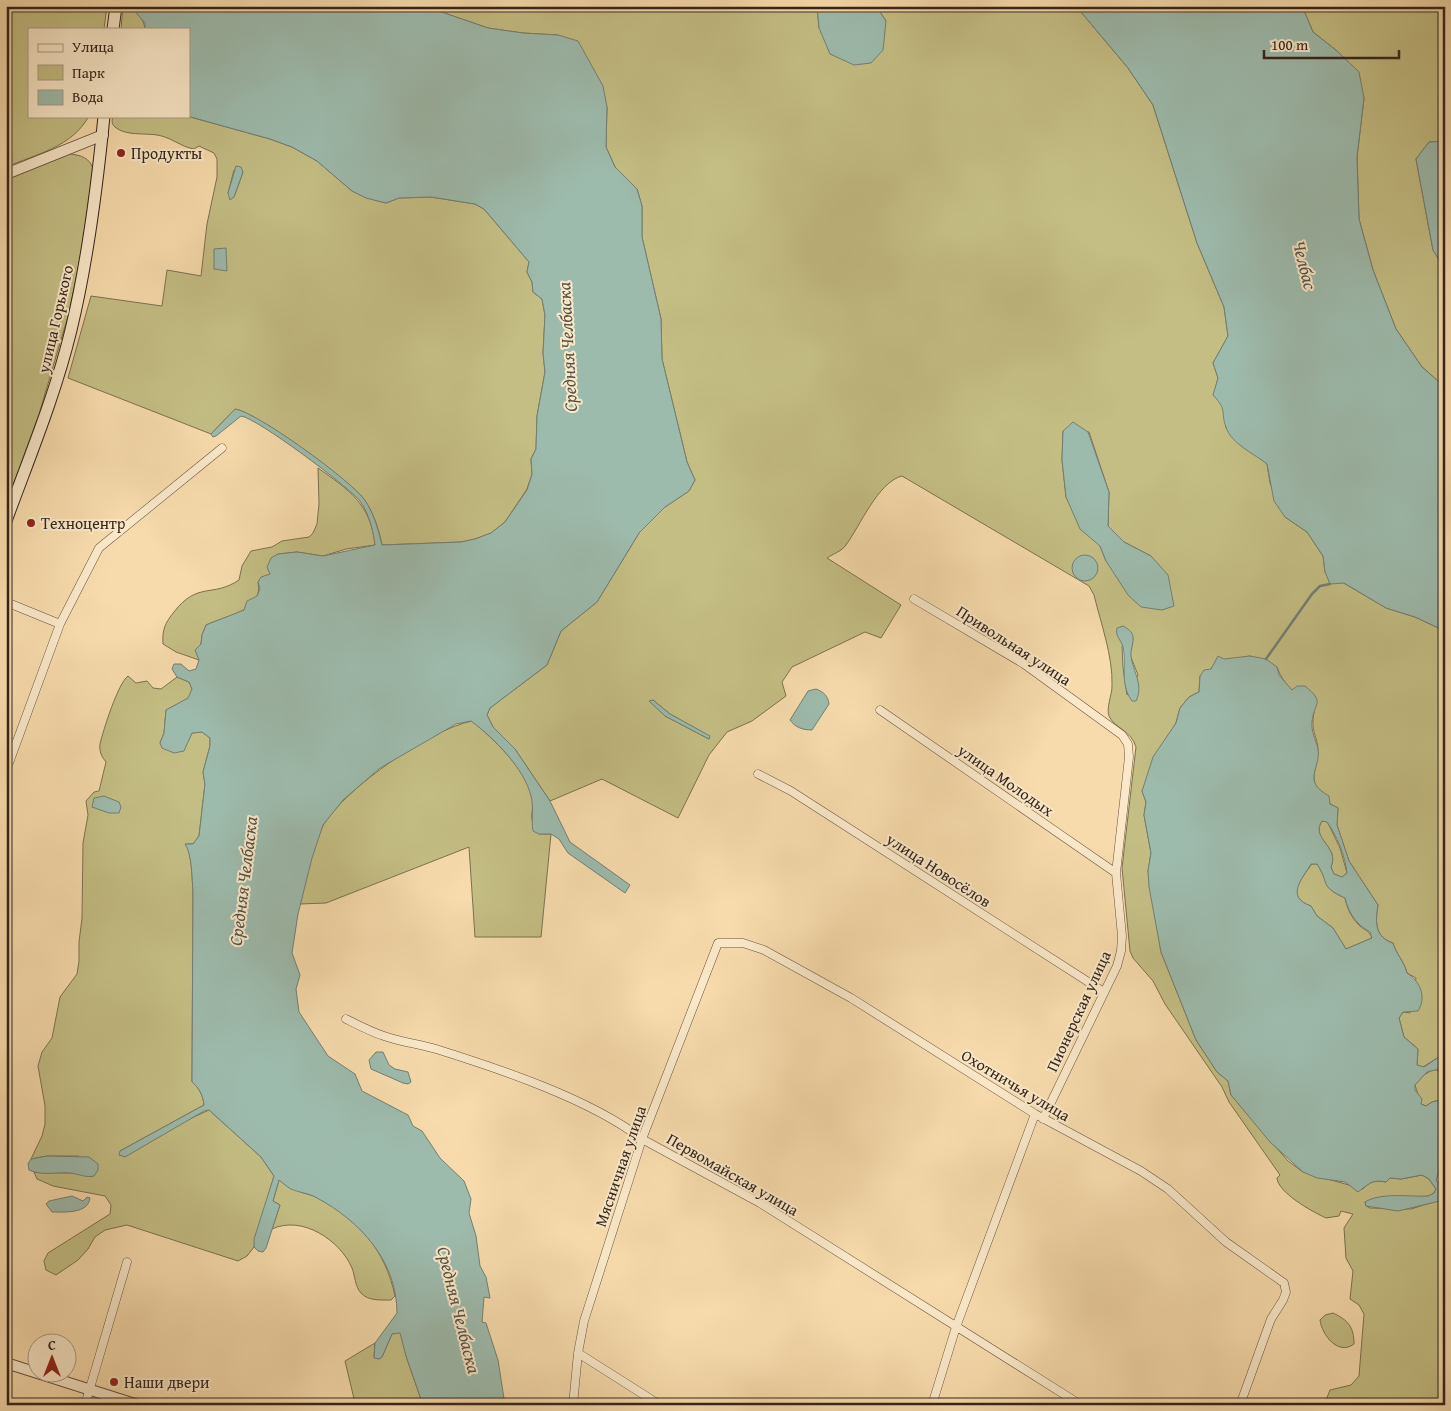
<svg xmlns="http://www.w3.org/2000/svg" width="1451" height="1411" viewBox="0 0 1451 1411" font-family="'Gentium Book Plus',serif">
<rect width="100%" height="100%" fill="#f7dbac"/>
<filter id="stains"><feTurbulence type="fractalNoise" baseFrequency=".004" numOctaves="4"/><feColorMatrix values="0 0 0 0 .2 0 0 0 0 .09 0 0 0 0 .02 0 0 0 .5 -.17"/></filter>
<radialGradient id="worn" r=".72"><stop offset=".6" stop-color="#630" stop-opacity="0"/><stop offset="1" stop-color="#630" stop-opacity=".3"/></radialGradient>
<path fill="#c4be84" stroke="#7c7150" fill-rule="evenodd" d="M6 6H107L104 29H29V116H89C72 147 37 154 6 167Z
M123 6H130C137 12 144 19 145 29H121Z
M424 6H817L819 28 886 21 876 6H1076L1128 68 1153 105 1197 243 1224 307 1228 336 1213 363 1218 378 1214 395 1224 406 1226 428 1267 464 1270 483 1285 517 1307 532 1323 556 1325 572 1386 608 1415 617 1445 631V1057H1439L1423 1067 1417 1065 1418 1049 1404 1037 1399 1018 1403 1012 1410 1013 1416 978 1407 973C1404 961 1396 954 1393 943 1375 937 1375 923 1378 905L1349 861 1337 825 1338 808 1330 804 1328 797C1305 782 1317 773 1318 751 1318 736 1310 732 1314 712 1301 699 1282 684 1277 667L1250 656 1216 662 1211 669 1200 676 1199 692 1189 697 1180 708 1176 723 1167 738 1142 791 1146 802 1144 815 1151 853 1148 871 1161 952 1196 1040 1217 1072 1228 1081 1231 1095 1288 1161 1303 1172 1363 1189C1370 1181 1375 1180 1386 1182L1389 1178 1401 1179 1422 1175 1429 1179 1436 1189 1434 1193 1429 1196 1365 1202 1366 1206 1370 1208 1411 1209 1445 1198V1405H1324L1330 1390 1351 1385 1359 1376 1364 1314 1359 1305 1350 1299 1353 1271 1346 1258 1344 1228 1353 1214 1341 1211 1339 1216 1326 1218C1313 1212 1278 1193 1277 1178L1280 1175 1229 1102 1222 1087 1165 1004 1153 981 1133 958 1130 951 1122 868 1136 747C1131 730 1114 728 1109 716 1106 708 1112 695 1112 686 1113 656 1101 624 1094 595L1089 586 902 476C878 482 860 526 846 545 842 551 833 554 827 558L901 605 881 638 865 632 792 667 782 682 786 696 752 721 727 732 709 755 678 818 602 779 550 801 515 749 493 727 487 715 490 708 547 665 561 631 597 602 639 533 665 507 689 491 695 480 687 462 662 359 661 319 642 237V206L637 189 615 167 606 147 607 107 558 35 523 33 488 28ZM1063 431 1089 432 1109 492 1108 526 1124 542 1151 556 1106 561 1100 546 1066 497 1062 460ZM1133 638 1130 655 1138 675 1127 695 1123 668 1122 646ZM653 700 670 714 709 736V739L665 716 650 701Z
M1302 6H1445V141L1429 142 1416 159 1433 250 1445 269V387L1422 367 1396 329 1373 270 1359 219 1357 157 1364 98 1337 51 1313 32Z
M113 116H187L270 139 292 147 317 161 352 191 367 198 386 203 399 198 431 197 475 204 484 209 529 262 527 272 532 282 533 292 542 299 545 315 543 353 545 372 537 416 536 449 531 459 532 474 527 489 505 522 491 533 475 539 461 542 382 545C379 529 373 512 364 499 350 481 256 412 235 409L211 434 68 378 91 296 162 306 167 270 201 276 207 224 217 177V159L214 153 199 146 194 149C181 147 171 137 157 135 145 133 125 136 115 127 111 124 112 120 113 116ZM234 170 243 172 234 197 228 193Z
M70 154C81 155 90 158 93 169L83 243 69 313 39 414 6 504V180Z
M318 468C349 490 371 504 375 545L346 549 323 556 297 552 278 554 270 574 258 582C264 611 225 616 206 625L202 635 199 660 176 652 163 644C162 630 165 623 174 612 198 581 212 598 239 580L242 566 251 551 272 547 282 541 309 537 313 533 317 524 319 504Z
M128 676 136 683 147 681 153 688 161 689 177 677 189 682 192 689 189 698 166 710 164 733 160 743 183 751 192 733 202 732 210 738V746L203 772 205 784 199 836 193 844H186C192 855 192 879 193 892L192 1081C199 1088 203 1095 204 1105L120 1151 209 1110 261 1157 274 1176 254 1247 247 1256 238 1261 127 1225 105 1230 95 1237 88 1249 78 1260 56 1275 46 1270 44 1261 48 1253 110 1214 111 1205 105 1196 53 1186 37 1179 34 1172 71 1173 79 1156H47L31 1159 42 1136 45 1124V1106L38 1066 42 1052 52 1038 60 997 77 974 79 961V942L82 918 83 843 88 815 86 801 94 792 99 791 106 762C102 757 99 752 100 744 103 731 118 683 128 676Z
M472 721C493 739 526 769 532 797 535 816 526 814 539 834H551L541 937H475L469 847 326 903 300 904C306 881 311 844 324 824 347 787 429 730 472 721Z
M1322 821H1327L1340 848 1347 873 1342 877 1334 874 1331 867C1340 846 1310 840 1322 821Z
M1312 864H1317C1330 884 1320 887 1345 898 1347 908 1351 917 1358 924 1363 930 1369 930 1372 938L1346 949 1333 928 1317 916 1311 906C1285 897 1301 879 1312 864Z
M1434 1069 1444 1073 1445 1099 1432 1102 1426 1106 1421 1104 1415 1085 1422 1076Z
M279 1180C285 1183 290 1188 296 1190 303 1194 311 1194 318 1198 359 1221 385 1249 395 1296L391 1300C381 1300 368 1301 361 1293 355 1287 355 1275 352 1268 340 1240 302 1215 272 1229L280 1205 273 1201Z
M1333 1313C1348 1320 1354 1327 1354 1344 1338 1356 1322 1335 1320 1320L1325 1315Z
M397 1332 401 1333 406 1356 423 1405H358L355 1403 345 1361 375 1343 374 1357 379 1359 382 1357 392 1334Z"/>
<path fill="#9dbbad" stroke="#737f73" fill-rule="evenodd" d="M130 6H424L488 28 523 33 558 35 578 41 603 86 607 107 606 147 615 167 637 189 642 206V237L661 319 662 359 687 462 695 480 689 491 665 507 639 533 597 602 561 631 547 665 490 708 487 715 493 727 515 749 550 801 570 842 630 885 625 893 568 853 559 839 551 834H539L533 831C531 820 534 807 531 796 524 768 494 738 471 721L456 724 380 768 343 800 323 825 312 858 298 914 292 953 300 975 296 989 299 1012 328 1056 355 1074 362 1091 408 1115 413 1126 422 1131 440 1158 464 1181 471 1199 469 1213 476 1236 480 1266 486 1277 490 1298 484 1297 482 1322 486 1323 498 1360 505 1405H423L406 1356 400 1333 392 1334 382 1357 379 1359 374 1358 375 1343 397 1313C397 1261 360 1221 317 1198 309 1193 300 1193 291 1189 287 1187 283 1183 279 1180L273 1201 280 1205 266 1248 263 1252 258 1251 254 1247V1239L274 1176 261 1157 209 1110 204 1111 125 1157 119 1155 120 1151 204 1105C203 1095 199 1088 192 1082L193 892C192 879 192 854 185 844H193L199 836 205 784 203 772 210 746V738L202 732 192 733 184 751 174 753 162 748 160 743 164 733 166 710 188 698 192 689 189 682 177 677 172 669 174 664H181L189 671 196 669 199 660 195 650 201 644 202 635 206 625 244 610 247 601 257 596 260 589 258 582 261 577 270 574 267 567 271 558 278 554 297 552 323 556 375 545C373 529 369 514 360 501 349 487 257 418 241 416L216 436 213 437 211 434 235 409C257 412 350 480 364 499 374 513 378 529 382 545L461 542 475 539 491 533 505 522 527 490 532 474 531 459 536 449 537 416 545 372 543 353 545 315 542 299 533 292 532 282 527 272 529 262 484 209 475 204 431 197 399 198 386 203 366 198 352 191 317 161 292 147 270 139 187 116 189 29H145V23Z
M817 6H876L886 21 883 50 871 63 854 65 830 54 819 28Z
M1076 6H1302L1313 32 1337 51 1359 72 1364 98 1357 157 1359 219 1373 270 1396 329 1422 367 1445 387V631L1415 617 1386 608 1344 583 1330 584 1325 572 1323 556 1307 532 1285 517 1274 501 1267 464C1255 454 1231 444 1226 427 1220 411 1228 411 1213 395L1218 378 1213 363 1228 336 1224 307 1197 243 1153 105 1128 68Z
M1445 141V269L1433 250 1416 159 1429 142Z
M236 166 241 167 243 172 234 197 230 200 228 193Z
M226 248 227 271 214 269V249Z
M1073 422 1088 432 1109 492 1108 526 1124 542 1151 556 1168 575 1174 606 1162 610 1141 607 1128 595 1106 561 1100 546 1080 529 1066 497 1062 460 1063 431Z
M1072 568a13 13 0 1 1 26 0a13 13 0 1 1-26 0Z
M1123 626C1128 629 1132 631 1133 637 1134 643 1130 650 1131 656 1133 672 1144 685 1136 701H1132C1119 683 1127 664 1123 647 1121 639 1115 637 1117 628Z
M1218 656 1224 659 1250 656 1266 659 1277 667 1279 675 1292 690 1297 686H1305C1326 703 1314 702 1312 722 1311 732 1316 740 1318 749 1321 770 1301 780 1329 796L1330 804 1338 808 1337 825 1349 861 1378 905C1375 923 1375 937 1393 943 1396 954 1404 961 1407 973 1420 981 1427 997 1418 1011L1403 1012 1399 1018 1404 1037 1418 1049 1417 1065 1424 1067 1439 1057H1445V1075L1439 1069 1427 1072 1415 1085V1090L1422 1099 1421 1104 1426 1106 1432 1102 1445 1099V1170L1439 1171 1436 1181 1445 1185V1198L1440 1201 1398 1211 1366 1206 1365 1202C1381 1192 1410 1197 1428 1196L1434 1193 1436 1189 1429 1179 1422 1175 1401 1179 1390 1178 1386 1182C1372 1179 1369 1184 1358 1192L1345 1182 1317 1178 1303 1172 1270 1142 1231 1095 1228 1081 1217 1072 1196 1040 1161 952 1149 887 1148 871 1151 853 1144 815 1146 802 1142 791 1153 757 1176 723 1180 708 1189 697 1199 692 1200 676 1204 670 1211 669ZM1322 821 1327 822C1337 836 1345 855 1347 873L1342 877 1334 874 1331 867C1340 846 1310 839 1322 821ZM1311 864H1317C1331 885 1318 885 1345 898 1349 914 1356 924 1370 932L1372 938 1346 949 1333 928 1317 916 1311 906C1285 897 1302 879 1311 864Z
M816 689C824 692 828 696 829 704L812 730C802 730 795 727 790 720L808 691Z
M653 700 670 714 710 736 709 739 665 716 649 701Z
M104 796 119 802 121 807 119 813H109L92 807 94 798Z
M376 1052H383L389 1065 395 1069 408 1072 411 1082 408 1084 403 1083 371 1069 369 1060Z
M47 1156 89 1157 98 1164V1170L94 1176C86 1178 79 1174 70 1173 57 1172 41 1176 29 1170L28 1164 31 1159Z
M72 1196 83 1201 87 1197 90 1198C88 1214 65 1212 52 1212L46 1204 49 1201Z"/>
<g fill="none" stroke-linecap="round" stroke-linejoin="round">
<path stroke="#737f73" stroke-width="2.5" d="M1266 659 1312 594 1320 586 1330 584"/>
<g stroke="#65523f" stroke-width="9">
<path id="minor" d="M914 599 1024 664 1122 735 1128 744 1129 757 1116 873 1122 936 1121 951 1117 966 1043 1119
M6 602 60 624
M880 710 1116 873
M6 771 60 624 99 548 222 448
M758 774 791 791 1104 992
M346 1019C358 1025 371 1032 384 1036 401 1042 419 1044 436 1049 500 1069 590 1099 642 1139L760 1203 1081 1405
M578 1353 660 1405
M85 1405 127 1262
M573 1405 578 1353 584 1321 642 1139 718 943H743L764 950 851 998 1035 1114 1141 1171 1168 1189 1226 1242 1284 1283 1286 1292 1283 1300 1271 1319 1240 1405
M932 1405 956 1327 1035 1114"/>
</g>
<g stroke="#65523f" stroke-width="12">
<path id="tertiary" d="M6 174 103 135
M6 1363 138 1405"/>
</g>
<g stroke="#34241b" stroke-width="13">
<path id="secondary" d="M113 29 116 6
M6 521C29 458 55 396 71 330 88 260 97 188 104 116"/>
</g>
<use href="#minor" stroke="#fae8c9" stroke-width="8"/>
<use href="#tertiary" stroke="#fae8c9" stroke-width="10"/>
<use href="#secondary" stroke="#fae8c9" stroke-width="11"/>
</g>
<g fill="#8f2418" stroke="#fae8c9" stroke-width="2">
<circle cx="121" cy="153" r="5"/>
<circle cx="31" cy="523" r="5"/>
<circle cx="114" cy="1382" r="5"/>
</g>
<g text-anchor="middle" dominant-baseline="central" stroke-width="4" stroke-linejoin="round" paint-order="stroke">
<g font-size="16" fill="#34241b" stroke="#fae8c9" text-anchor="start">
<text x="131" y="153">Продукты</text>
<text x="41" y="523">Техноцентр</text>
<text x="124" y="1382">Наши двери</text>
</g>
<g font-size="16" fill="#34241b" stroke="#fae8c9">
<text transform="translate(55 319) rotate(-77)">улица Горького</text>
<text transform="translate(1014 645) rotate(33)">Привольная улица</text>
<text transform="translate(1006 780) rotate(35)">улица Молодых</text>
<text transform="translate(939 870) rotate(33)">улица Новосёлов</text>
<text transform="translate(1078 1011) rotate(-65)">Пионерская улица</text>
<text transform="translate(1016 1085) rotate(31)">Охотничья улица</text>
<text transform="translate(620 1166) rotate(-71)">Мясничная улица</text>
<text transform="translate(733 1174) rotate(30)">Первомайская улица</text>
</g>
<g font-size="18" font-style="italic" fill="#545147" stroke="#fae8c9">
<text transform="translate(1305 265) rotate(76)">Челбас</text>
<text transform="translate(567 347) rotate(-93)">Средняя Челбаска</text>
<text transform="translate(243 881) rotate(-83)">Средняя Челбаска</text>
<text transform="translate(459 1310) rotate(76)">Средняя Челбаска</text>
</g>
</g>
<rect width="1451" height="1411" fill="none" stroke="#f7dbac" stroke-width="25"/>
<rect x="8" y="8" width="1436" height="1396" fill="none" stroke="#34241b" stroke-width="2.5"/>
<rect x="12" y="12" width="1426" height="1386" fill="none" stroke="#34241b"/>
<rect x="28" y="28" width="162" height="90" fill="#fae8c9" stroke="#ab9a83"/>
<rect x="38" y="44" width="25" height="8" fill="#fae8c9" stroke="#ab9a83"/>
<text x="72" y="52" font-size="15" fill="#34241b">Улица</text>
<rect x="38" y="65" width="25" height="15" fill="#c4be84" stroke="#ab9a83"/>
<text x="72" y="78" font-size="15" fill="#34241b">Парк</text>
<rect x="38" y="90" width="25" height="15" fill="#9dbbad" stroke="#ab9a83"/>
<text x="72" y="102" font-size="15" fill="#34241b">Вода</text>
<g transform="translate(52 1358)"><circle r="24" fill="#fae8c9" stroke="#ab9a83"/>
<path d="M0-4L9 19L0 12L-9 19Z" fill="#8f2418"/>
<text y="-8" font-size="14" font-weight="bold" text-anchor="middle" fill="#34241b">С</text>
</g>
<path d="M1264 50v8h135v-8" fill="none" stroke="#34241b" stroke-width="2.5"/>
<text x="1271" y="50" font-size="15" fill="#34241b" stroke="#fae8c9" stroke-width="4" paint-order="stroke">100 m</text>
<rect width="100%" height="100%" filter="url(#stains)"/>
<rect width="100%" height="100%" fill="url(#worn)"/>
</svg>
